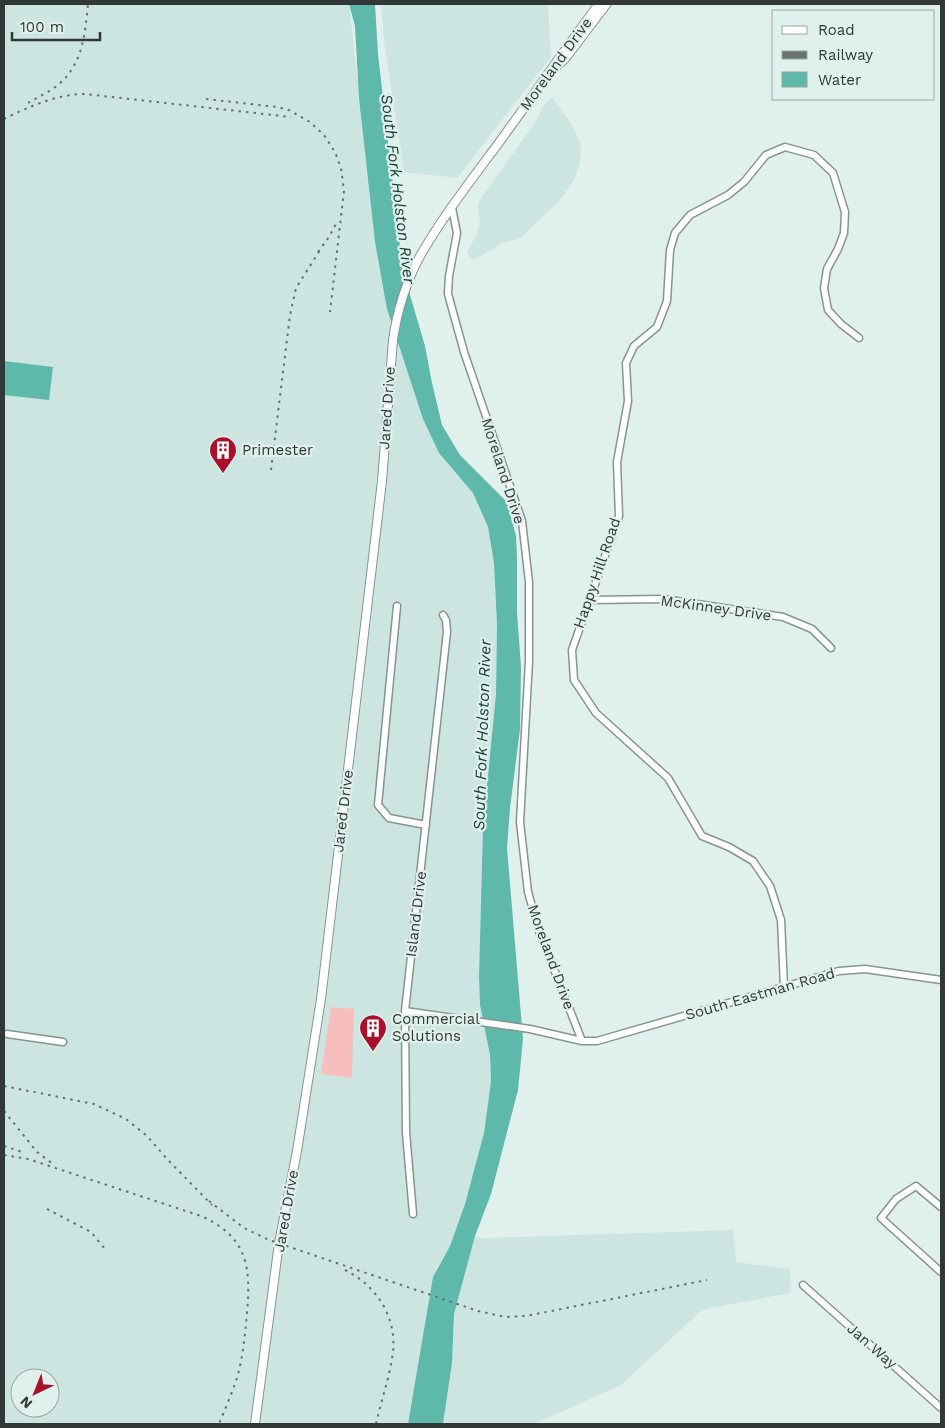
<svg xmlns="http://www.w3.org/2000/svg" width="945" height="1428" viewBox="0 0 945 1428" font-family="'Work Sans',sans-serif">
<rect width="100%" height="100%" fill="#e0f0ed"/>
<path fill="#cce5e0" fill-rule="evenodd" d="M4 4H349L379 267 439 453 473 493 488 527 494 563 497 625 496 694 483 827 479 976 480 1005 490 1055 491 1081 484 1133 465 1204 450 1246 436 1269 408 1424H4ZM20 1378H50V1408H20Z
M381 4H548L551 57 457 178 404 172 385 48Z
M552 97 572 125 581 144 580 162 575 178 562 198 521 238 502 243 480 257 474 259 471 258 467 252 478 232 480 223 478 205 482 197 539 117 541 108Z
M733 1230 736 1262 790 1269 791 1293 710 1308 701 1311 621 1385 534 1424H443L452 1363 454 1314 475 1236 482 1238Z"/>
<path fill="#f8bebd" d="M331 1007 354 1009 352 1078 321 1074Z"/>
<path fill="#5eb9aa" d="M349 4H375L378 54 400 246V261L425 346 432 383 442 425 460 455 507 502 516 536 517 557V612L521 667 520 729 510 808 507 848 523 1039 518 1090 491 1194 475 1236 454 1314 452 1363 443 1424H408L433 1277 450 1246 465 1204 484 1133 491 1081 490 1055 480 1005 479 976 483 827 496 694 497 625 494 563 488 527 473 493 439 453 423 419 387 309 375 242 359 98 355 26Z
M4 361 53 367 49 400 4 395Z"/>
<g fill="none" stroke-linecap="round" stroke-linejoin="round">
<g stroke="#869592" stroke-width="9">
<path id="minor" d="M452 208 457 233 449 276 448 294 464 352 522 521 529 582V661L520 822 528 892 539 931 582 1041
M590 600 664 599 783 617 812 629 831 648
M397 606 378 805 389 818 426 825
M784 987 781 920 770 886 753 861 729 847 702 836 668 778 596 713 574 680 572 650 619 516 617 462 628 401 626 363 634 346 657 327 667 301 670 250 675 233 690 215 728 195 744 182 766 155 785 147 814 155 833 173 845 212 844 233 838 249 827 269 824 288 828 310 841 324 859 338
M405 1011 530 1029 582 1041H597L839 971 865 969 941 980
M7 1034 63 1042
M941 1207 916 1186 896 1199 881 1218 941 1272
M413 1214 406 1132 405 1011 447 632 446 620 443 615
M803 1285 941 1408"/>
</g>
<g stroke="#869592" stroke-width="10">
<path id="major" d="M255 1424 279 1243 297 1151 321 999 382 481 393 340C397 312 406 283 419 258 443 215 477 173 506 133 537 90 567 46 599 4"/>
</g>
<g stroke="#869592" stroke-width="11">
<path id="highway" d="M549 73 565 58 606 4"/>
</g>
<use href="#minor" stroke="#fff" stroke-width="6"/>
<use href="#major" stroke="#fff" stroke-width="8"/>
<use href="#highway" stroke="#fff" stroke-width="9"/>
<path stroke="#68716f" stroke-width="2" stroke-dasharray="2.5 5" stroke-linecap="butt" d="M206 99 277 107 289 110 310 122 324 135 335 152 341 168 344 191 330 312
M28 103C38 97 49 92 58 85 83 64 85 34 88 4
M4 119C28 107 57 94 85 94L291 117
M318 252 329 237 337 222
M271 470 290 315 296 288 322 247
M4 1086 94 1104 126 1119 146 1135 168 1160 212 1205
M4 1111 37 1152 53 1164
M4 1146 25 1153
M4 1155 28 1159 201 1216C248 1237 251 1267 247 1313 245 1335 243 1357 237 1378 232 1393 225 1409 219 1424
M209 1201 244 1228 269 1240 478 1311 505 1317 526 1316 707 1280
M47 1209 91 1232 105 1249
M345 1270C376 1285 397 1317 393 1352 390 1376 381 1401 376 1424"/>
</g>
<defs>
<g id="building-pin" transform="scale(1.4375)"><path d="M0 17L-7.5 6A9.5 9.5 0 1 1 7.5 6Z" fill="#a8102b" stroke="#e0f0ed"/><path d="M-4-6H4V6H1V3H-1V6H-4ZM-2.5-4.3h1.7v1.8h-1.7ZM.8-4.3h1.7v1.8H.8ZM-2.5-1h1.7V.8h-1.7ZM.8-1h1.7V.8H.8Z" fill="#fff"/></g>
</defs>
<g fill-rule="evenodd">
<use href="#building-pin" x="223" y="450"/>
<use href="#building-pin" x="373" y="1028"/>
</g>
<g text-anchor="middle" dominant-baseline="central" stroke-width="4.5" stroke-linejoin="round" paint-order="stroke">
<g font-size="15" fill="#323837" stroke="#e0f0ed">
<text transform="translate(556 64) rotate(-54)">Moreland Drive</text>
<text transform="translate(387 408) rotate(-86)">Jared Drive</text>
<text transform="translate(503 471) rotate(72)">Moreland Drive</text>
<text transform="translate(597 573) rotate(-71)">Happy Hill Road</text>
<text transform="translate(716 608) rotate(8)">McKinney Drive</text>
<text transform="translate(343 811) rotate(-83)">Jared Drive</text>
<text transform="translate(416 914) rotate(-83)">Island Drive</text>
<text transform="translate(551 957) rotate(70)">Moreland Drive</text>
<text transform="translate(760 994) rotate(-16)">South Eastman Road</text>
<text transform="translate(286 1211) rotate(-80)">Jared Drive</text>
<text transform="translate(872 1346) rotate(41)">Jan Way</text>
</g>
<g font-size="15" fill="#323837" stroke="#e0f0ed" text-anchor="start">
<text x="242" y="450">Primester</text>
<text x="392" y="1019">Commercial<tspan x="392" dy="17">Solutions</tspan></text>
</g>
<g font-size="16" font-style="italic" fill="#133e37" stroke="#e0f0ed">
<text transform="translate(398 189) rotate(83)">South Fork Holston River</text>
<text transform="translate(482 735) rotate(-88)">South Fork Holston River</text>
</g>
</g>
<rect width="945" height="1428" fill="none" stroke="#323837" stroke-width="10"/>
<rect x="772" y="10" width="162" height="90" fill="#e0f0ed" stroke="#9aa6a4"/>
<rect x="782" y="26" width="25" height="8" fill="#ffffff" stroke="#9aa6a4"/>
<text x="818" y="35" font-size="15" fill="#323837">Road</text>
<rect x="782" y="51" width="25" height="8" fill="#68716f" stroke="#9aa6a4"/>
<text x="818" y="60" font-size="15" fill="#323837">Railway</text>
<rect x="782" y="72" width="25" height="15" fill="#5eb9aa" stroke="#9aa6a4"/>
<text x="818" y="85" font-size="15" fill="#323837">Water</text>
<g transform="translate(35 1393) rotate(223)"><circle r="24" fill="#e0f0ed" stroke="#9aa6a4"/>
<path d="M0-4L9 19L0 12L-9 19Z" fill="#a8102b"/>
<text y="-8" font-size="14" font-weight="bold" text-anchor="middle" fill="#323837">N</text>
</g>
<path d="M12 32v8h88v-8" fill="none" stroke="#323837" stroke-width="2.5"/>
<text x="20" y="32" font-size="15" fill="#323837" stroke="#e0f0ed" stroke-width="4" paint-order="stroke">100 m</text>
</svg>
